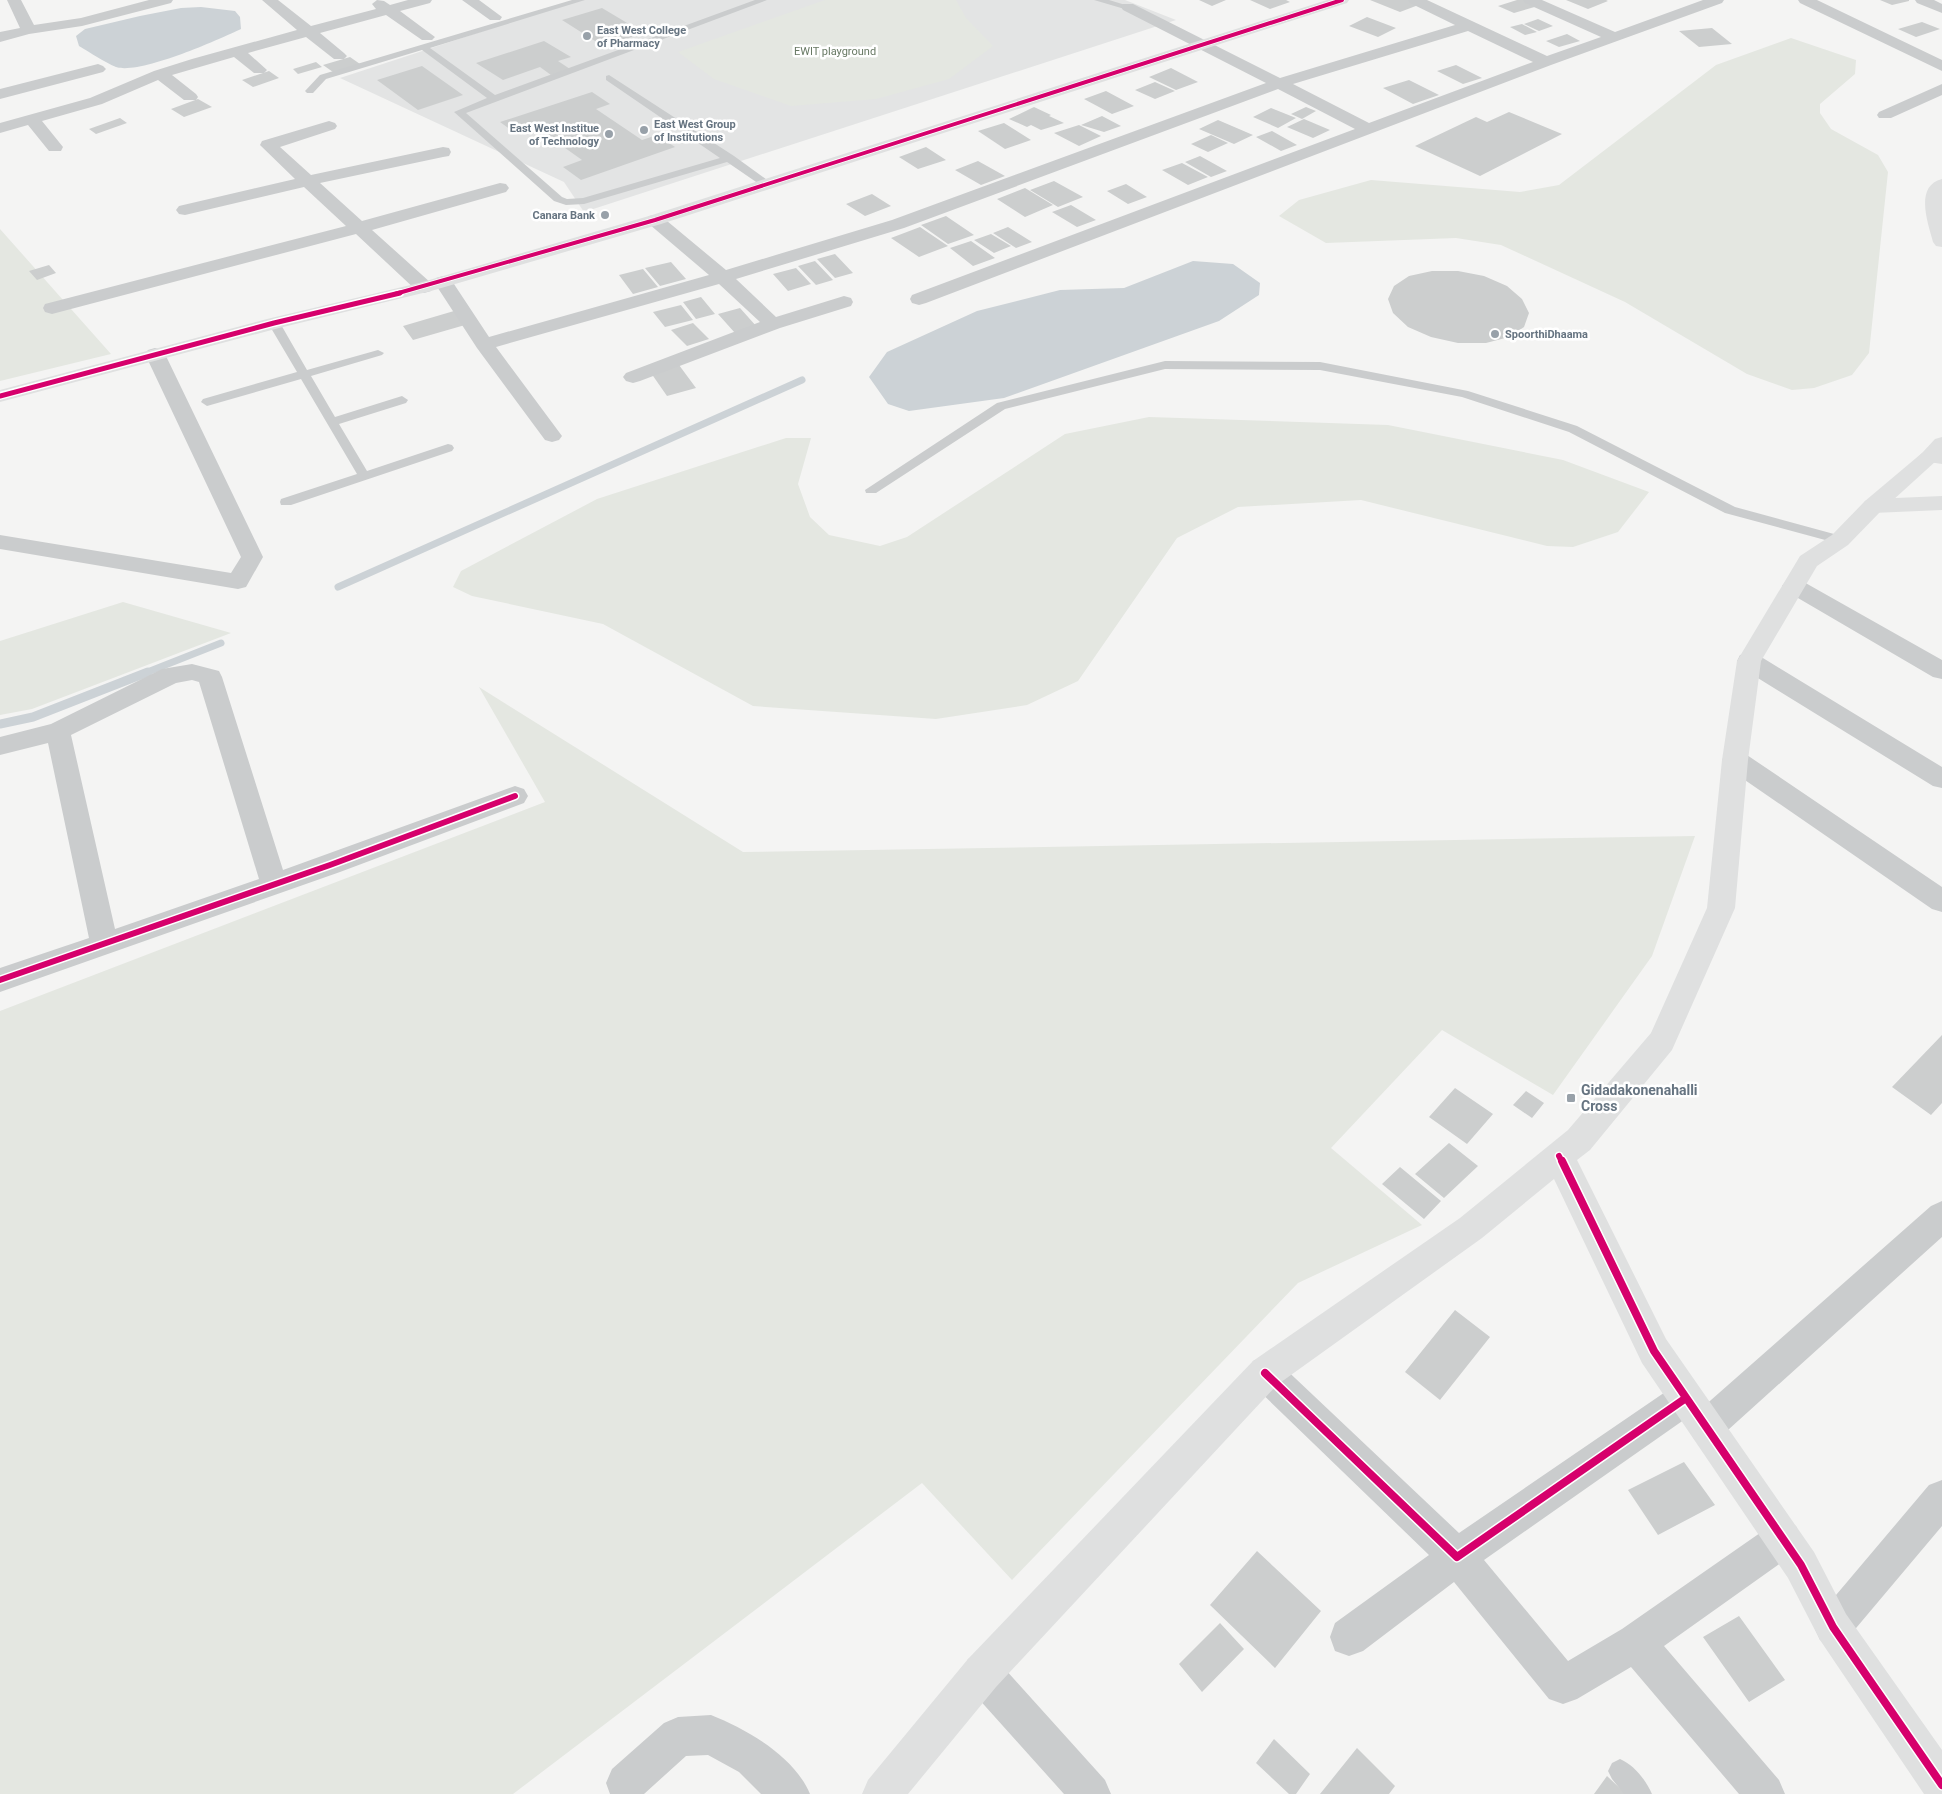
<svg xmlns="http://www.w3.org/2000/svg" width="1942" height="1794" viewBox="0 0 1942 1794" font-family="Roboto,sans-serif">
<rect width="100%" height="100%" fill="#f4f4f3"/>
<path fill="#e3e4e4" d="M578 0H1125L1176 20 584 212 564 182 340 78Z"/>
<path fill="#e4e7e1" d="M825 0H956L966 18 993 46 949 79 876 99 791 106 714 79 678 52Z
M1791 38 1856 60 1855 74 1820 104V113L1831 129 1878 155 1888 172 1869 353 1852 375 1814 388 1792 390 1747 374 1625 302 1501 245 1456 238 1326 243 1279 216 1299 200 1371 180 1520 192 1559 185 1716 65Z
M0 229 111 354 0 381Z
M1149 417 1388 425 1563 460 1649 492 1618 532 1573 547 1547 546 1361 500 1238 507 1177 538 1078 681 1027 705 936 719 753 706 603 624 472 596 453 587 461 571 597 499 786 438H811L798 484 810 517 829 535 880 546 907 537 1065 434Z
M123 602 231 633 32 709 0 715V641Z
M479 687 743 852 1695 836 1652 956 1553 1095 1442 1030 1331 1148 1422 1225 1298 1283 1012 1580 922 1483 513 1794H0V1011L545 802Z"/>
<path fill="#ccd2d6" d="M201 7 235 11 240 17 241 29C218 40 139 75 116 67 104 62 91 53 79 46L76 36 85 29 140 16 181 8Z
M1193 261 1233 264 1260 283 1259 295 1219 321 1004 398 909 411 888 404 869 377 887 352 977 311 1060 290 1124 288Z"/>
<g fill="none" stroke-linecap="round" stroke-linejoin="round">
<path stroke="#ccd2d6" stroke-width="7" d="M338 587 802 380
M145 673 221 643"/>
<path stroke="#ccd2d6" stroke-width="9" d="M0 724 33 717 148 672"/>
</g>
<path fill="#cccece" d="M1199 0H1226L1212 6Z
M1250 0H1286L1290 2 1270 9Z
M1370 0H1411L1421 4 1400 12Z
M1517 0H1526L1538 6 1514 13 1498 6Z
M1566 0H1606L1608 1 1588 9Z
M1880 0H1909V1L1892 5Z
M602 8 644 33 603 46 562 20Z
M1367 17 1396 28 1378 37 1349 26Z
M1538 19 1553 26 1539 31 1524 24Z
M1922 22 1940 29 1916 37 1898 29Z
M1522 24 1537 32 1525 35 1510 27Z
M1712 28 1732 44 1699 47 1679 31Z
M1567 34 1580 41 1559 47 1546 41Z
M544 41 571 57 558 61 570 69 551 75 540 67 503 80 476 63Z
M350 57 360 64 333 72 323 65Z
M316 62 322 67 298 74 293 69Z
M1456 65 1482 78 1463 84 1437 71Z
M422 66 463 95 418 110 377 80Z
M1171 68 1198 82 1176 90 1149 77Z
M269 71 279 78 253 87 242 80Z
M1409 80 1439 95 1413 104 1383 88Z
M1155 82 1175 91 1155 99 1135 90Z
M1106 91 1134 106 1112 114 1084 99Z
M592 92 610 104 596 109 642 140 657 135 675 147 581 180 563 167 582 160 537 128 518 135 500 122Z
M198 99 212 107 184 117 171 109Z
M1034 107 1051 115 1049 116 1064 123 1041 130 1031 125 1027 127 1009 119Z
M1306 107 1316 111 1302 119 1291 114Z
M1271 108 1296 118 1278 128 1253 117Z
M1509 112 1562 134 1480 176 1415 146 1476 117 1487 122Z
M1102 116 1121 126 1104 132 1081 125Z
M120 118 127 123 96 134 89 129Z
M1304 119 1330 130 1313 138 1287 127Z
M1218 120 1253 135 1234 144 1199 129Z
M1004 123 1031 140 1005 149 978 131Z
M1079 125 1101 136 1079 146 1054 133Z
M1272 131 1297 145 1281 151 1256 137Z
M1211 135 1228 143 1208 152 1191 144Z
M926 147 946 160 918 169 899 157Z
M1200 156 1227 171 1211 177 1185 162Z
M978 161 1005 176 981 185 955 170Z
M1182 163 1208 177 1188 185 1162 170Z
M1054 181 1083 197 1058 207 1030 190Z
M1126 184 1147 197 1128 204 1107 191Z
M1025 188 1053 205 1025 217 997 199Z
M872 194 891 206 865 216 846 204Z
M1071 205 1096 220 1077 227 1052 212Z
M946 216 974 235 948 244 921 225Z
M920 227 948 246 919 257 891 238Z
M1008 227 1032 242 1016 248 993 233Z
M991 234 1011 246 994 253 974 240Z
M971 241 995 258 973 266 950 248Z
M835 254 853 273 835 278 817 259Z
M815 261 833 280 816 285 798 266Z
M671 262 686 279 660 286 645 268Z
M49 265 56 273 37 280 29 271Z
M796 268 811 284 788 291 773 274Z
M643 269 658 287 633 294 619 275Z
M1432 271H1458L1484 276 1507 286 1522 299 1529 313 1524 327 1509 337 1486 343H1458L1431 337 1408 327 1393 313 1388 299 1394 286 1409 276Z
M701 297 715 314 696 319 683 302Z
M681 305 693 320 665 327 653 312Z
M740 308 757 327 735 333 718 314Z
M454 311 465 325 413 340 403 326Z
M693 323 709 339 687 346 671 330Z
M679 365 696 388 667 396 651 373Z
M1942 1035V1103L1931 1115 1892 1087Z
M1455 1088 1493 1114 1467 1144 1429 1117Z
M1526 1091 1544 1103 1532 1118 1513 1105Z
M1449 1143 1478 1166 1444 1198 1415 1174Z
M1400 1167 1441 1201 1424 1219 1382 1184Z
M1455 1310 1490 1337 1440 1400 1405 1372Z
M1684 1462 1715 1505 1658 1535 1628 1490Z
M1257 1551 1321 1611 1275 1668 1210 1605Z
M1739 1616 1785 1680 1749 1702 1703 1637Z
M1220 1623 1244 1649 1202 1692 1179 1664Z
M1274 1739 1310 1774 1296 1794H1289L1256 1763Z
M1357 1748 1395 1786 1389 1794H1320Z
M1607 1776 1626 1794H1594Z"/>
<g fill="none" stroke-linecap="round" stroke-linejoin="round">
<path fill="#cacccd" fill-rule="evenodd" d="M572 0H585L430 48 495 95 755 0H767L466 113 562 197 567 199 583 198 720 158 606 80V76L609 75 734 156 770 182V186H762L727 162 584 204 566 205 554 201 454 112 487 98 422 50 326 79 313 93H307L305 91 320 75Z
M1094 0H1109L1132 7 1128 10Z
M274 320 280 323 307 370 378 350 384 353 382 355 311 376 335 417 402 396 408 400 406 403 339 424 367 471 448 444 452 445 454 448 452 451 291 505H281L280 502 281 499 357 474 301 379 207 406 201 402 203 399 297 372 268 323Z
M1165 361 1320 362 1468 391 1577 426 1735 507 1845 537 1847 540 1840 544 1725 513 1569 432 1462 397 1320 370 1165 369 1005 409 876 493H866L865 490 997 403Z
M1620 1759C1634 1765 1646 1780 1652 1794H1624L1612 1779 1608 1771 1612 1763Z"/>
<path fill="#cacccd" fill-rule="evenodd" d="M7 0H21L34 25 81 18 149 0H173L171 3 82 26 29 34 0 42V32L20 28Z
M262 0H278L311 26 376 9 372 4 377 0 384 1 390 5 408 0H432L430 3 400 11 435 37 432 40H422L386 15 320 33 344 53 347 56 344 59H334L306 37 248 53 267 70 264 73H254L234 57 172 75 196 94 198 97 196 100H184L158 80 102 104 42 121 63 147 61 151H49L28 125 0 133V123L90 98 154 71 192 59 297 30Z
M462 0H479L502 17 500 20H490Z
M1408 0H1427L1547 56 1601 37 1525 3 1523 0H1542L1615 32 1703 0H1724L1722 3 1551 65 926 303 919 305 912 303 910 299 912 295 1355 129 1278 89 904 228 736 279 776 317 844 296 851 298 853 302 851 306 780 328 640 381 633 383 626 381 623 377 626 373 760 322 719 284 496 347 562 436 559 440 552 442 545 440 477 348 434 282 436 278 443 276 450 278 489 337 709 275 649 224 646 220 649 216 655 215 661 216 726 270 892 220 1266 83 1123 10 1121 7 1123 4H1133L1280 78 1455 25 1410 3ZM1468 31 1533 62 1369 123 1293 84Z
M1798 0H1817L1942 60V71L1800 3Z
M1915 0H1934L1942 4V13L1917 3Z
M98 64 103 66 106 69 103 72 0 99V89Z
M1942 84V95L1891 118H1879L1877 115 1879 112Z
M329 121 335 123 337 126 335 129 280 147 311 175 443 147 449 148 451 152 449 156 443 157 320 183 362 221 500 183 506 184 509 188 506 192 372 230 431 283 433 287 431 291 424 293 417 291 356 234 52 314 45 312 43 308 45 304 346 226 304 187 185 215 179 214 176 210 179 206 295 179 260 145 262 141Z
M155 348 162 350 165 354 263 557 246 587 238 589 0 549V535L231 573 241 557 145 354 148 350Z
M1794 579 1802 581 1942 660V679L1933 677 1786 591 1782 586 1786 581Z
M1749 653 1758 655 1942 767V788L1933 786 1740 667 1737 661 1740 655Z
M192 664 219 671 222 677 283 870 515 786 524 789 528 796 524 803 340 872 0 992V968L89 938 48 743 0 755V737L51 724 162 669ZM192 680 199 682 259 879 115 929 71 735 176 683Z
M1735 751 1744 753 1942 887V912L1932 909 1726 767 1722 760 1726 753Z
M1942 1201V1237L1718 1439 1706 1444 1694 1439 1688 1427 1694 1415 1931 1206Z
M1265 1356 1277 1361 1459 1533 1674 1386 1686 1381 1698 1386 1703 1398 1698 1410 1484 1560 1568 1661 1622 1629 1770 1526 1783 1521 1796 1526 1801 1539 1796 1552 1664 1646 1779 1780 1785 1794H1739L1631 1667 1577 1699 1563 1704 1549 1699 1454 1582 1363 1651 1349 1656 1335 1651 1330 1637 1335 1623 1429 1555 1253 1385 1248 1373 1253 1361Z
M1942 1480V1526L1846 1640 1833 1646 1820 1640 1814 1627 1820 1614 1929 1485Z
M982 1654 996 1659 1105 1780 1111 1794H1064L968 1687 963 1673 968 1659Z
M711 1715C748 1730 794 1756 810 1794H761L739 1772 708 1755 686 1756 644 1794H610L606 1783 612 1769 664 1723 678 1717Z"/>
<path fill="#dfe0e0" fill-rule="evenodd" d="M1327 0H1349L1347 3 661 224 431 291 279 328 0 402V390L267 319 419 283 649 216Z
M1942 179V247L1936 246 1933 242C1928 223 1914 186 1942 179Z
M1942 437V455L1936 461 1881 511 1848 545 1817 566 1761 661 1748 760 1735 908 1672 1050 1590 1150 1577 1160 1666 1339 1814 1552 1846 1614 1942 1750V1794H1924L1820 1640 1788 1578 1642 1363 1554 1179 1482 1238 1277 1385 996 1687 908 1794H862L868 1780 968 1659 1253 1361 1460 1218 1568 1130 1651 1033 1707 908 1722 760 1737 661 1800 556 1832 535 1865 501 1922 453 1935 439Z"/>
<path fill="#dfe0e0" fill-rule="evenodd" d="M1929 451 1942 452V464L1922 461 1918 457 1922 453Z
M1942 496V510L1873 513 1865 511 1862 506 1865 501 1873 499Z"/>
<g stroke="#fff" stroke-width="5.5">
<path id="cycleway-far3" d="M395 294 655 220 1342 0"/>
</g>
<g stroke="#fff" stroke-width="8">
<path id="cycleway-far2" d="M0 396 274 323 400 293"/>
</g>
<g stroke="#fff" stroke-width="9">
<path id="cycleway-far1" d="M0 980 330 865 515 796
M1559 1156 1562 1162"/>
</g>
<g stroke="#fff" stroke-width="11">
<path id="cycleway" d="M1562 1161 1654 1351 1801 1565 1833 1627 1942 1785
M1265 1373 1457 1557 1686 1398"/>
</g>
<use href="#cycleway-far3" stroke="#d6006c" stroke-width="4"/>
<use href="#cycleway-far2" stroke="#d6006c" stroke-width="5"/>
<use href="#cycleway-far1" stroke="#d6006c" stroke-width="6"/>
<use href="#cycleway" stroke="#d6006c" stroke-width="8"/>
</g>
<g fill="#98a1a9" stroke="#fff" stroke-width="2">
<circle cx="587" cy="36" r="5"/>
<circle cx="644" cy="130" r="5"/>
<circle cx="609" cy="134" r="5"/>
<circle cx="605" cy="215" r="5"/>
<circle cx="1495" cy="334" r="5"/>
<rect x="1566" y="1093" width="10" height="10" rx="2.5"/>
</g>
<g text-anchor="middle" dominant-baseline="central" stroke-width="5" stroke-linejoin="round" paint-order="stroke">
<g font-size="11" font-weight="bold" fill="#667481" stroke="#fff" text-anchor="start">
<text x="597" y="30">East West College<tspan x="597" dy="13">of Pharmacy</tspan></text>
<text x="654" y="124">East West Group<tspan x="654" dy="13">of Institutions</tspan></text>
<text x="599" y="128" text-anchor="end">East West Institue<tspan x="599" dy="13">of Technology</tspan></text>
<text x="595" y="215" text-anchor="end">Canara Bank</text>
<text x="1505" y="334">SpoorthiDhaama</text>
</g>
<g font-size="11" fill="#687964" stroke="#fff">
<text x="835" y="51">EWIT playground</text>
</g>
<g font-size="14" font-weight="bold" fill="#667481" stroke="#fff" text-anchor="start">
<text x="1581" y="1090">Gidadakonenahalli<tspan x="1581" dy="16">Cross</tspan></text>
</g>
</g>
</svg>
